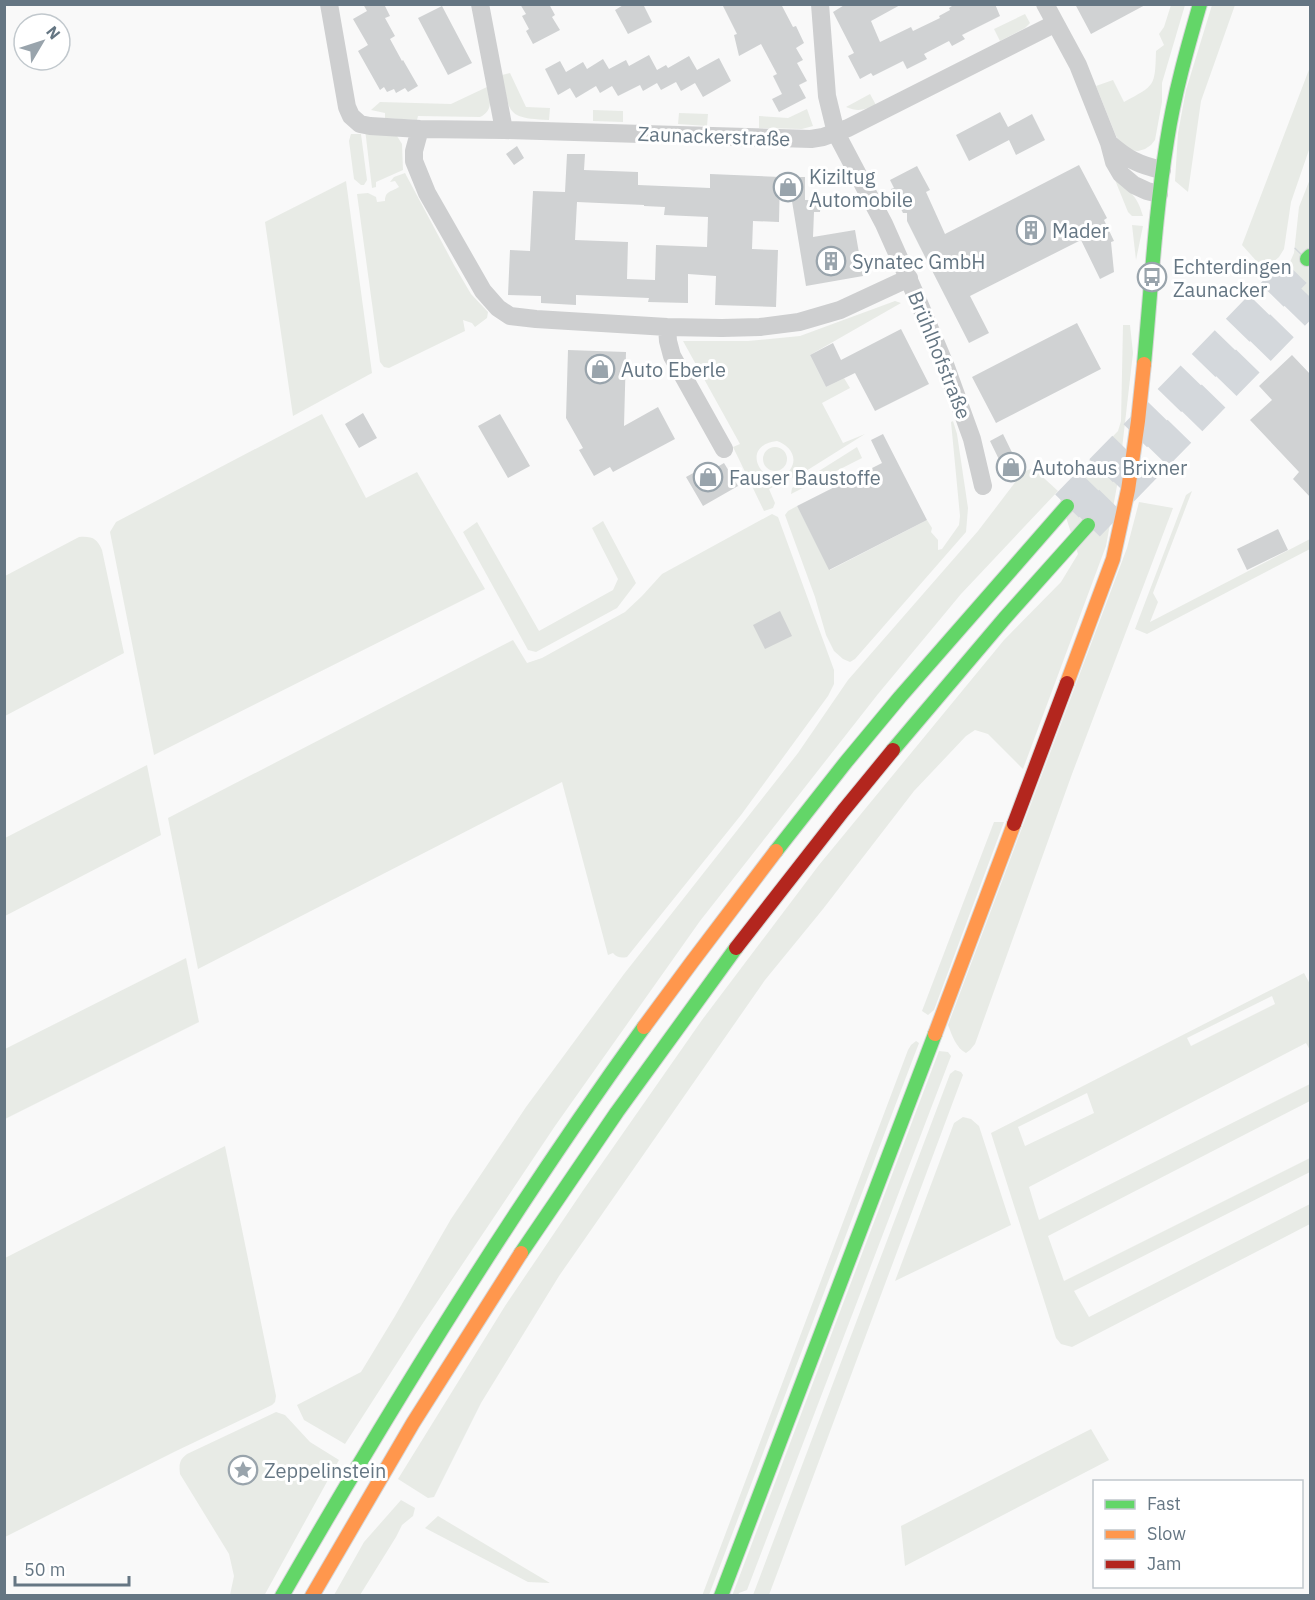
<svg xmlns="http://www.w3.org/2000/svg" width="1315" height="1600" viewBox="0 0 1315 1600" font-family="'IBM Plex Sans',sans-serif">
<rect width="100%" height="100%" fill="#f9f9f9"/>
<path fill="#e8ebe6" fill-rule="evenodd" d="M1171 5H1185L1162 83V102L1155 140 1151 145 1145 149 1138 151 1130 150 1123 146 1116 136 1096 86 1113 80 1124 102C1155 85 1155 87 1156 51L1164 45 1159 34 1164 27Z
M1212 5H1235L1201 101 1188 192 1175 181 1178 133 1186 90Z
M1025 14 1030 23 1025 28 1000 41 994 29Z
M1310 67V147L1291 202 1284 249 1279 257 1272 263 1260 265 1242 245Z
M510 73 526 107 550 108 549 120C506 118 510 114 502 75Z
M487 87C491 99 493 111 480 117L418 116 417 120 385 118V113L371 110 380 102 451 104Z
M870 94 876 105C864 110 858 112 846 107Z
M807 109 813 126 802 129 759 128V116L788 118Z
M593 110 623 111V122L593 121Z
M679 113 708 114 707 126 678 124Z
M365 129 397 136 402 144 403 170 376 182V187L372 188Z
M351 134H361L367 180 364 185H361L354 179 349 141Z
M405 173 454 265 471 294 488 312 487 318 475 327 472 323 463 320 465 331 389 368 384 367 380 362 357 194 368 193 376 197 377 202 385 201C385 191 391 192 399 187L395 181 390 182 394 177Z
M1310 179V319L1285 290 1282 280 1294 253 1299 207Z
M1115 180C1132 193 1137 196 1143 216H1132L1128 212Z
M346 181 372 373 293 416 265 222Z
M1132 225 1143 226 1136 260Z
M895 301 901 303 810 355 826 387 844 378 850 388 822 403 843 443 865 434 806 471 769 489 775 503 773 508 764 511 733 447 740 444 683 341H748L800 336ZM777 441C789 445 799 457 790 470 769 497 734 446 777 441Z
M1123 325H1130L1133 353 1119 475 1106 546 1023 769 988 734 975 730 966 736 914 791 823 909 765 980 559 1276 481 1403 434 1497 428 1498 398 1479 505 1306 584 1189 702 1020 819 865 1004 640 1061 582 1078 554 1058 493 1118 431 1121 421Z
M322 414 366 498 417 472 485 589 154 755 110 532 116 522Z
M953 421 957 434 968 508 966 532 855 659 850 662 843 659 834 651 826 635 815 597 785 515 788 511 797 506 830 570 927 520 932 528 931 532 938 540V550L942 549 959 525 960 516 951 422Z
M763 459a12 12 0 1 1 24 0a12 12 0 1 1-24 0Z
M857 447 862 458 791 494 792 488Z
M1033 468 1058 491 961 594 878 694 700 921 555 1126 415 1335 345 1444 304 1420 297 1405 361 1372 395 1316 451 1219 526 1107 624 974 798 753 848 680 978 531 1023 472Z
M1192 491 1153 593 1158 602 1150 622 1310 539V549L1147 634 1135 629 1186 495Z
M1139 502 1173 508 1072 774 975 1044 970 1050 966 1053C956 1048 952 1035 948 1025L1127 548Z
M772 514 778 517 834 670V684L828 696 741 815 627 957C622 958 617 958 613 953L608 955 562 782 198 969 168 818 513 640 527 663 542 658 625 612 642 596 662 574Z
M603 521 636 583 617 608 536 652 528 650 463 532 477 522 539 631 613 590 618 579 592 528Z
M79 537C93 536 97 539 102 550L124 653 5 716V576Z
M147 765 161 835 5 916V838Z
M994 822H1004L934 1010 928 1015 922 1011Z
M186 958 199 1022 5 1119V1049Z
M1304 973 1310 984V1050L1306 1043 1029 1187 1039 1220 1310 1084V1101L1048 1236 1064 1281 1310 1158V1172L1074 1291 1089 1317 1310 1204V1224L1072 1347 1061 1344 1056 1338 991 1133ZM1272 996 1275 1004 1191 1046 1187 1038ZM1087 1093 1094 1113 1025 1146 1018 1127Z
M916 1041 919 1043 709 1595 702 1596 908 1050 911 1045Z
M939 1051 948 1052 951 1056 747 1590 739 1593 738 1595 732 1596Z
M955 1070 961 1072 963 1075 769 1595H753L950 1074Z
M963 1117 971 1119 979 1126 1011 1225 895 1281 954 1123Z
M225 1146 276 1396 275 1402 272 1405 174 1452 5 1537V1258Z
M276 1412 285 1415 310 1442 339 1460 264 1596 230 1595 234 1576 229 1554 180 1474C179 1465 179 1460 187 1454Z
M1091 1429 1109 1460 905 1566 901 1526Z
M401 1500 415 1508 413 1516 402 1525 396 1537 360 1595H334L364 1542Z
M438 1516 550 1583 528 1582 425 1528Z"/>
<path fill="#d0d2d3" fill-rule="evenodd" d="M363 4H384L390 16 385 18 395 36 390 39 402 61 403 60 418 86 408 92 405 88 396 93 394 89 387 92 384 87 380 90 358 51 368 45 353 19 367 11Z
M520 4H549L555 15 552 17 560 30 533 44 526 31 529 29 522 16 526 14Z
M625 4H643L652 22 628 34 615 10Z
M722 4H781L793 27 796 26 804 43 796 48 803 60 797 63 807 81 799 85 806 98 779 112 772 99 782 94 773 76 777 74 761 44 739 56 734 35 737 34Z
M846 4H902L871 21 880 42 911 27 913 31 940 18 939 16 950 10 949 8 955 4H995L1000 16 962 35 965 39 952 46 949 41 924 54 927 59 907 69 903 61 873 76 871 73 860 79 848 56 854 53 833 12Z
M1075 4H1147L1091 34Z
M442 6 472 63 448 75 418 18Z
M649 55 657 70 666 65 668 68 689 56 697 70 719 58 731 81 703 97 695 83 681 91 676 82 661 90 657 83 643 91 640 85 618 96 612 86 600 93 596 86 576 98 570 88 558 95 545 69 560 61 566 72 583 62 587 69 603 59 609 69 626 60 629 66Z
M1000 112 1008 127 1032 114 1045 140 1016 155 1009 140 969 161 956 135Z
M517 146 524 158 514 165 506 154Z
M567 154H585L584 170 638 172V185L710 188V174L780 177 779 222 753 221 752 249 778 250 776 307 715 305 716 276 688 274V303L648 302 649 298 576 295V305L541 303V296L508 295 510 250 530 251 533 191 565 192ZM577 202 644 205V206L665 207 664 215 708 217 707 247 656 245 655 280 627 279 628 242 575 240Z
M1079 165 1107 218 1104 220 1114 241 1111 242 1114 272 1100 279 1081 240 970 296 989 333 969 343 920 247 907 221V213H903L891 189 894 188 890 180 917 166 930 190 926 192 945 234Z
M788 177H805V200H821L820 212H814L813 237 855 230 863 276 806 286Z
M1077 323 1101 369 996 423 972 377Z
M901 329 929 384 875 411 855 373 826 387 810 355 833 343 841 360Z
M568 350 626 352 624 426 658 407 675 439 613 472 610 467 594 476 579 450 583 448 566 418Z
M1292 355 1311 375V498L1293 479 1299 472 1250 420 1272 400 1259 386Z
M363 413 377 438 359 448 345 424Z
M500 414 530 466 508 478 478 426Z
M883 434 927 520 829 570 797 506 882 463 871 440Z
M1003 434 1021 471 1008 478 990 441Z
M724 463 738 486 703 506 686 477 704 467 707 473Z
M1278 529 1288 550 1247 570 1237 549Z
M780 611 792 636 765 649 753 625Z"/>
<g fill="none" stroke-linecap="round" stroke-linejoin="round">
<path stroke="#d4d8dc" stroke-width="33" stroke-dasharray="33 16" stroke-linecap="butt" d="M1067 506 1307 259
M1088 525 1310 297"/>
<g stroke="#d5d6d7" stroke-width="16">
<path id="fast" d="M1307 259 1310 256
M1144 364C1151 290 1155 215 1167 141 1174 95 1187 49 1200 4
M893 750 1004 619 1088 525
M776 851 846 762 900 697 1067 506
M521 1253 617 1112 736 948
M282 1596C394 1401 512 1210 644 1027
M721 1596 935 1034"/>
</g>
<g stroke="#d5d6d7" stroke-width="16">
<path id="slow" d="M1067 683 1113 559 1128 490 1138 421 1144 364
M644 1027 692 962 776 851
M935 1034 1014 824
M312 1596 413 1423 521 1253"/>
</g>
<g stroke="#d5d6d7" stroke-width="16">
<path id="jam" d="M1014 824 1067 683
M736 948 843 811 893 750"/>
</g>
<path stroke="#cecfd0" stroke-width="18" d="M329 4 347 107 351 116 360 124 370 126 420 129 504 130 811 139 823 137 848 128 1054 24
M480 4 504 130
M820 4 827 96 836 133 884 224 916 296 946 367 972 439 983 486
M1045 4 1078 65 1109 143 1114 162 1121 174 1134 185 1147 191 1159 194
M420 129 414 151V161L427 193 483 291 498 308 510 316 536 319 667 327 722 328 760 327 799 322 840 310 909 278
M1109 143C1127 159 1139 165 1162 170
M667 327 668 341 672 356 724 449"/>
<use href="#fast" stroke="#63d668" stroke-width="14"/>
<use href="#slow" stroke="#ff974d" stroke-width="14"/>
<use href="#jam" stroke="#b3261e" stroke-width="14"/>
</g>
<defs>
<g id="shop-ring" transform="scale(1.5)"><circle r="9.5" fill="#fff" stroke="#99a4ac" stroke-width="1.5"/><path d="M-5-2.5h2.3a2.7 3.5 0 0 1 5.4 0H5L5.5 6h-11ZM-1.5-2.5h3a1.5 2.3 0 0 0-3 0Z" fill="#99a4ac"/></g>
<g id="building-ring" transform="scale(1.5)"><circle r="9.5" fill="#fff" stroke="#99a4ac" stroke-width="1.5"/><path d="M-4-6H4V6H1V3H-1V6H-4ZM-2.5-4.3h1.7v1.8h-1.7ZM.8-4.3h1.7v1.8H.8ZM-2.5-1h1.7V.8h-1.7ZM.8-1h1.7V.8H.8Z" fill="#99a4ac"/></g>
<g id="bus-ring" transform="scale(1.5)"><circle r="9.5" fill="#fff" stroke="#99a4ac" stroke-width="1.5"/><path d="M-5-6H5V4H4V6H2V4H-2V6H-4V4H-5ZM-3.5-4V0h7V-4ZM-3.5 1.2v1.5H-2V1.2ZM2 1.2v1.5H3.5V1.2Z" fill="#99a4ac"/></g>
<g id="sight-ring" transform="scale(1.5)"><circle r="9.5" fill="#fff" stroke="#99a4ac" stroke-width="1.5"/><path d="M0-6L1.8-2.2L6-1.7L2.9 1.2L3.7 5.4L0 3.3L-3.7 5.4L-2.9 1.2L-6-1.7L-1.8-2.2Z" fill="#99a4ac"/></g>
</defs>
<g fill-rule="evenodd">
<use href="#shop-ring" x="788" y="187"/>
<use href="#building-ring" x="1031" y="230"/>
<use href="#building-ring" x="831" y="261"/>
<use href="#bus-ring" x="1152" y="277"/>
<use href="#shop-ring" x="600" y="369"/>
<use href="#shop-ring" x="1011" y="467"/>
<use href="#shop-ring" x="708" y="477"/>
<use href="#sight-ring" x="243" y="1470"/>
</g>
<g text-anchor="middle" dominant-baseline="central" stroke-width="6" stroke-linejoin="round" paint-order="stroke">
<g font-size="20" fill="#657683" stroke="#fff">
<text transform="translate(714 136) rotate(2)">Zaunackerstraße</text>
<text transform="translate(940 355) rotate(68)">Brühlhofstraße</text>
</g>
<g font-size="20" fill="#657683" stroke="#fff" text-anchor="start">
<text x="809" y="176">Kiziltug<tspan x="809" dy="23">Automobile</tspan></text>
<text x="1052" y="230">Mader</text>
<text x="852" y="261">Synatec GmbH</text>
<text x="1173" y="266">Echterdingen<tspan x="1173" dy="23">Zaunacker</tspan></text>
<text x="621" y="369">Auto Eberle</text>
<text x="1032" y="467">Autohaus Brixner</text>
<text x="729" y="477">Fauser Baustoffe</text>
<text x="264" y="1470">Zeppelinstein</text>
</g>
</g>
<rect width="1315" height="1600" fill="none" stroke="#657683" stroke-width="12"/>
<rect x="1093" y="1480" width="210" height="108" fill="#ffffff" stroke="#c1c8cd" stroke-width="1.5"/>
<rect x="1105" y="1500" width="30" height="9" fill="#63d668" stroke="#c1c8cd" stroke-width="1.5"/>
<text x="1147" y="1510" font-size="18" fill="#657683">Fast</text>
<rect x="1105" y="1530" width="30" height="9" fill="#ff974d" stroke="#c1c8cd" stroke-width="1.5"/>
<text x="1147" y="1540" font-size="18" fill="#657683">Slow</text>
<rect x="1105" y="1560" width="30" height="9" fill="#b3261e" stroke="#c1c8cd" stroke-width="1.5"/>
<text x="1147" y="1570" font-size="18" fill="#657683">Jam</text>
<g transform="translate(42 42) rotate(51)"><circle r="28" fill="#ffffff" stroke="#c1c8cd" stroke-width="1.5"/>
<path d="M0-4.5L10 22L0 15L-10 22Z" fill="#99a4ac"/>
<text y="-9" font-size="16" font-weight="bold" text-anchor="middle" fill="#657683">N</text>
</g>
<path d="M15 1576v9h114v-9" fill="none" stroke="#657683" stroke-width="3"/>
<text x="24" y="1576" font-size="18" fill="#657683" stroke="#ffffff" stroke-width="4.5" paint-order="stroke">50 m</text>
</svg>
